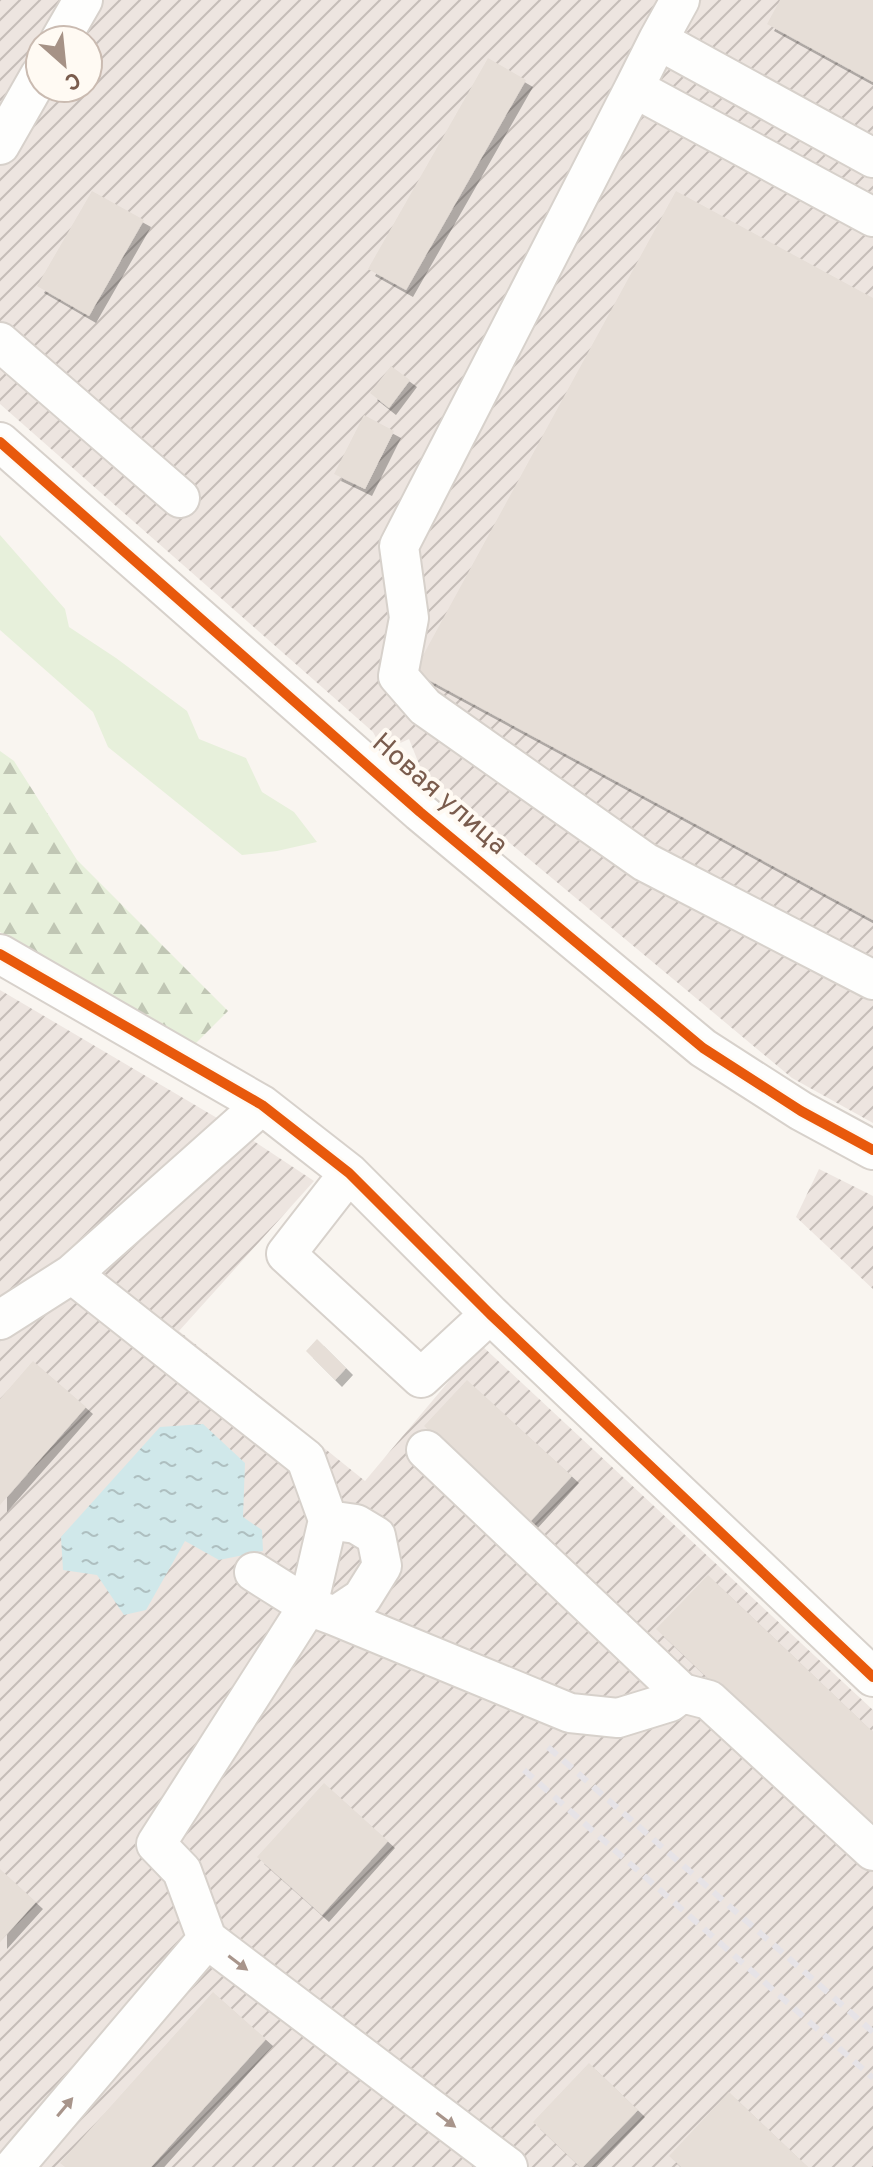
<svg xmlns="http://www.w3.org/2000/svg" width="873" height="2167" viewBox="0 0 873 2167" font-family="Overpass,sans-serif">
<defs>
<pattern id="industrial-furrows" width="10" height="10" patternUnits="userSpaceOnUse" patternTransform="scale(2)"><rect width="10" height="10" fill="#ede5e0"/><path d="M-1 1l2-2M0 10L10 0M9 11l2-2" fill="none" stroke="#c5bdb8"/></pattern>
<pattern id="forest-firs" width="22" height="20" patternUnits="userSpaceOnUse" patternTransform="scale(2)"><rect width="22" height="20" fill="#e7f0db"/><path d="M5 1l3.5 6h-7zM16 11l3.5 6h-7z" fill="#c0c6b4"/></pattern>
<pattern id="water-ripples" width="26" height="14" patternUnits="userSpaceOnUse" patternTransform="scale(2)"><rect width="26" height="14" fill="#d0e8ea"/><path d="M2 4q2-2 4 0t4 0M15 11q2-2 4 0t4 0" fill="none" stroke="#aebfc0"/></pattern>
<filter id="shadow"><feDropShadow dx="7" dy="7" stdDeviation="0" flood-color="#0004"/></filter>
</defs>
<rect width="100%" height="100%" fill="#f9f5f0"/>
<path fill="url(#industrial-furrows)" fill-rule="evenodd" d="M0 0H873V1123L792 1078 421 769 409 739 383 751 373 732 0 404ZM40 40H88V88H40Z
M0 990 234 1128 314 1181 179 1331 365 1481 480 1344 873 1710V2167H0Z
M819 1169 873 1196V1289L796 1217Z"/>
<path fill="#e7f0db" d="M0 535 65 609 69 627 116 658 187 711 199 739 246 758 262 792 294 812 317 842 277 851 242 855 108 747 93 712 0 630Z"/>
<path fill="url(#forest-firs)" d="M0 751 14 761 77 860 228 1011 191 1048 0 932Z"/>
<path fill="url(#water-ripples)" d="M203 1424 245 1463 243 1517 262 1530 263 1551 219 1560 185 1541 146 1610 124 1615 97 1575 63 1570 61 1537 160 1427Z"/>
<path fill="#e6ded7" filter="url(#shadow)" d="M780 0H873V82L767 24Z
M488 58 526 80 406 290 368 269Z
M92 191 144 220 89 316 37 286Z
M676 191 873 298V920L414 672Z
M391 366 410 380 389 408 370 393Z
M364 415 394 431 365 489 334 474Z
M317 1339 346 1368 335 1380 306 1351Z
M33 1361 86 1407 0 1505V1399Z
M467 1380 572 1476 529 1523 424 1426Z
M708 1575 873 1732V1832L871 1834 656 1629Z
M324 1783 388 1841 322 1915 257 1857Z
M0 1869 36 1902 0 1942Z
M213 1992 266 2039 151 2167H65L60 2163Z
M589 2063 638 2110 583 2167H580L533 2122Z
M729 2092 808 2167H681L669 2156Z"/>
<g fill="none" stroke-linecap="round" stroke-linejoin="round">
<g stroke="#d7d1cb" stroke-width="42">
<path id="minor" d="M60 40 83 0
M658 40 680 0
M634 88 658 40 873 158
M0 145 40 75
M873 217 634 88 399 546 409 618 398 676 425 707 645 862 873 980
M0 342 180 498
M0 442 420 812 703 1048 801 1111 873 1150
M0 954 262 1105 349 1173 490 1314 873 1677
M349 1173 286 1254 421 1378 490 1314
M72 1274 306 1459 328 1520 308 1606 254 1572
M0 1320 72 1274 262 1105
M335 1616 570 1713 618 1718 670 1702 682 1693 426 1450
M682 1693 709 1700 873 1851
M207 1939 182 1871 156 1844 308 1606 335 1616 362 1598 382 1566 376 1536 356 1524 328 1520
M14 2167 207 1939 508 2167"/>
</g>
<use href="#minor" stroke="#fefefd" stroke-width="38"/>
<path stroke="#e6e3e7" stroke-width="6" stroke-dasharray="12 8" stroke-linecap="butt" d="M548 1747 873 2032
M524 1770 873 2078"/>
<g stroke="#fffaf3" stroke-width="15">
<path id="cycleway" d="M0 442 420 812 703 1048 801 1111 873 1150
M0 954 262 1105 349 1173 490 1314 873 1677"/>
</g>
<use href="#cycleway" stroke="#e8590c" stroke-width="10"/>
</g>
<defs><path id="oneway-solid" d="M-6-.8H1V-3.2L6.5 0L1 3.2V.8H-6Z" transform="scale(2)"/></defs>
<g fill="#a8958b">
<use href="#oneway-solid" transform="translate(238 1963) rotate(37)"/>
<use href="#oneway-solid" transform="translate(65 2107) rotate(-50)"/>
<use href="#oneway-solid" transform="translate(446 2120) rotate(37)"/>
</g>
<g text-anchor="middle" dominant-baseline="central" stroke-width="8" stroke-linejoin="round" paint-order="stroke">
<g font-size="28" fill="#7a5c4d" stroke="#fffaf3">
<text transform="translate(439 795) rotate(41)">Новая улица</text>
</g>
</g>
<g transform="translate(64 64) rotate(153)"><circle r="38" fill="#fffaf3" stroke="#cabbb1" stroke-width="2"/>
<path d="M0-6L14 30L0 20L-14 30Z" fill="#a69286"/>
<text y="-12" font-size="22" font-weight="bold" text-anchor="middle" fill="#7a5c4d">С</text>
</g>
</svg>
